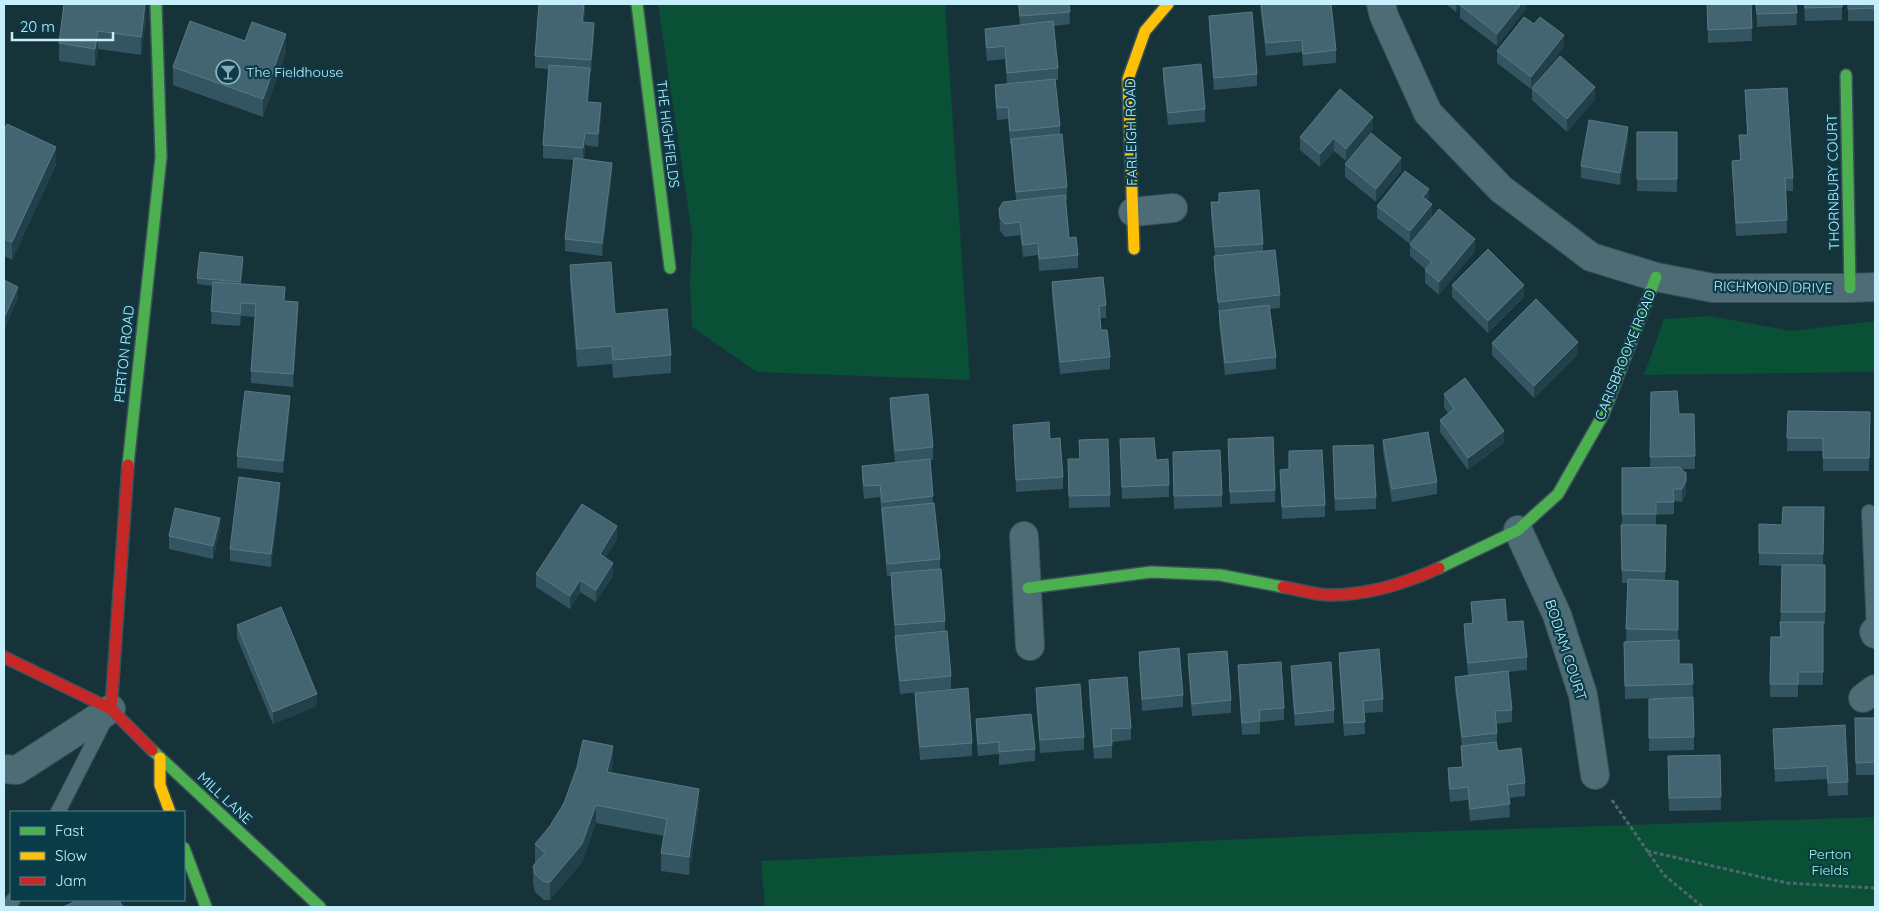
<svg xmlns="http://www.w3.org/2000/svg" width="1879" height="911" viewBox="0 0 1879 911" font-family="Quicksand,sans-serif">
<rect width="100%" height="100%" fill="#17333a"/>
<path fill="#095036" d="M658 4H945L970 380 757 372 692 327 690 284 692 234Z
M1710 316 1791 331 1875 321V372L1644 375 1664 319Z
M1875 817V907H765L761 861 1357 834Z"/>
<g fill="none" stroke-linecap="round" stroke-linejoin="round">
<g stroke="#3a5158" stroke-width="16">
<path id="lane" d="M1869 512 1874 632
M58 812 106 718
M9 907 13 900"/>
</g>
<g stroke="#3a5158" stroke-width="30">
<path id="street" d="M1381 4 1384 16 1428 113 1501 189 1591 257 1656 277 1713 288H1850L1875 287
M1133 212 1173 208
M1518 530 1557 615 1583 695 1595 775
M1024 536 1030 646
M1874 632 1875 634
M1863 698 1875 689
M4 769 17 770 111 709"/>
</g>
<g stroke="#3a5158" stroke-width="14">
<path id="fast" d="M637 4 670 268
M1846 75 1850 288
M128 465 161 157 156 4
M1439 568 1518 530 1558 494 1603 415 1656 277
M1028 588 1151 572 1220 575 1283 587
M152 750 320 907
M184 848 206 907"/>
</g>
<g stroke="#3a5158" stroke-width="14">
<path id="slow" d="M1134 249 1128 79 1145 31 1168 4
M160 758V785L170 812"/>
</g>
<g stroke="#3a5158" stroke-width="14">
<path id="jam" d="M1283 587C1298 589 1315 595 1330 595 1368 595 1404 584 1439 568
M4 657 111 709 152 750
M111 709 128 465"/>
</g>
<path stroke="#4d686f" stroke-width="3" stroke-dasharray="4 2.5" stroke-linecap="butt" d="M1612 800 1664 875 1703 907
M1647 851 1787 883 1875 888"/>
<use href="#lane" stroke="#4d6c75" stroke-width="14"/>
<use href="#street" stroke="#4d6c75" stroke-width="28"/>
<use href="#fast" stroke="#4caf50" stroke-width="11"/>
<use href="#slow" stroke="#ffc107" stroke-width="11"/>
<use href="#jam" stroke="#c62828" stroke-width="11"/>
</g>
<path fill="#335461" d="M64 4 146 19 141 55 98 49 95 66 59 61V43Z
M585 4 584 22 594 36 591 73H590L588 102 601 115 598 147 585 145 584 159 612 175 602 256 565 251V239L574 160 543 158V145L549 69 535 68V56Z
M1018 4H1069L1070 24 1054 26 1058 68V80H1055L1060 126V135L1067 187V200H1066L1069 238 1078 255V268L1039 271 1038 255 1023 257 1020 235 1005 237 1000 231 999 209 1016 200 1011 144H1010L1008 119 997 120 995 98V85L1007 84 1005 59 987 61 985 41V29L1020 25Z
M1260 4H1331L1336 50V63L1303 66 1302 52 1266 56Z
M1446 4H1526V9L1497 46 1460 18V6L1456 12Z
M1707 4H1751L1752 41 1708 43Z
M1756 4H1796L1797 25 1757 27Z
M1804 4H1842V20L1805 21Z
M1848 4H1875V21H1848Z
M1209 16 1257 74V86L1214 90 1209 28Z
M245 41 286 52 263 117 173 85V67Z
M1564 47 1537 81 1595 99 1567 132 1532 100V89H1531L1497 63V51Z
M1163 68 1205 109V122L1168 125 1163 80Z
M1745 90 1793 178V191H1786L1787 233 1736 236 1732 161H1740L1739 135H1747Z
M1373 129 1346 161 1334 151 1320 167 1300 150V137Z
M4 131 56 165 12 260 4 256Z
M1637 132H1677V192L1637 191Z
M1628 140 1620 185 1581 178V166Z
M1345 164 1401 171 1376 202 1345 177Z
M1211 202 1263 244V251L1280 295V308L1270 309 1276 357V369L1225 375 1219 323V314L1214 269V256H1215L1211 215Z
M1429 202 1432 216 1413 240 1475 251 1439 295 1425 283V269L1410 256V244L1377 218V206Z
M243 264 241 284 285 301 298 314 293 387 251 383V371L255 317 241 316 240 326 211 324 213 286 197 284V278Z
M570 265 615 314 671 355V373L613 378 612 364 577 367 570 283Z
M1052 282 1106 305V318H1100L1101 330 1110 357V369L1060 374 1052 295Z
M1452 285 1524 297 1488 333 1452 297Z
M1492 343 1578 354 1534 398 1492 355Z
M1651 392 1679 414 1695 456V469H1681L1686 494 1682 502 1674 501V514L1656 515V525H1666L1665 581H1678V640L1679 664H1692L1693 697 1625 699 1624 642H1626L1628 583H1622L1621 537 1622 525V468L1650 467Z
M1444 394 1504 443 1468 470 1440 432V420L1448 413 1444 407Z
M890 398 933 447V460H930L933 503 940 559V569L945 621V631L951 676V689L900 694 895 648V637L891 586V576H887L880 497 864 499 862 479V466L895 463 890 410Z
M290 409 283 473 237 468V456Z
M1788 411 1870 412 1869 471H1823V451H1787Z
M1013 425 1050 439 1063 477V489L1016 492Z
M1120 439 1156 460 1169 485V497L1122 499Z
M1228 439 1275 490V502L1230 504Z
M1079 440 1110 495V507L1069 508 1068 472 1079 459Z
M1383 440 1437 482V494L1392 502 1383 452Z
M1333 446 1376 497V509L1335 511Z
M1289 451 1325 505V517L1282 519 1280 470 1289 469Z
M1173 465 1222 495V507L1174 509Z
M280 495 271 567 230 561V549Z
M1824 507 1823 565H1825V624H1823V685H1798V697H1770L1771 637H1780L1782 566 1759 565V524L1782 525Z
M220 530 213 559 169 549V536Z
M617 539 605 558 613 576 596 602 580 592 570 609 536 587V574Z
M1471 602 1507 622 1527 657V670L1508 672 1512 710V722L1496 724 1497 733V745L1498 751 1525 783V796L1509 798 1510 817 1470 821 1468 800 1450 802 1448 781V768L1462 767 1461 758V746H1462L1455 689V677L1468 675 1464 637V624L1472 623Z
M237 625 317 706 273 724 237 638Z
M1139 652 1183 695V707L1142 711 1139 664Z
M1339 653 1383 699V712L1364 713 1365 734 1344 736 1339 665Z
M1188 654 1231 700V713L1192 716 1188 667Z
M1238 665 1284 708V720L1260 722V734L1242 735 1238 678Z
M1291 666 1334 710V723L1295 726 1291 678Z
M1089 680 1131 728V740L1112 742V758L1094 759 1089 693Z
M1036 688 1084 737V750L1040 753 1036 700Z
M915 693 972 743V756L920 760 915 705Z
M1649 699 1694 737V750L1649 751Z
M1875 718V775H1856L1855 731Z
M976 719 1035 749V761L999 765V754L978 756 976 732Z
M1845 725 1848 795 1828 796 1827 779 1775 782 1773 729Z
M1720 755 1721 810 1669 811 1668 756Z
M613 763 611 772 699 807 689 875 661 871V853L664 836 596 823 582 862 550 900H544L535 892 533 884V866L536 863 535 862V844Z"/>
<path fill="#21404a" d="M146 4V19L141 55V37Z
M584 4H585L582 35V22Z
M1456 4H1462L1456 12Z
M1521 4H1526V9L1497 46V34Z
M594 23V36L591 73V60Z
M98 31V49L95 66V49Z
M286 34V52L263 117V99Z
M1564 35V47L1531 89V77Z
M590 68V81L587 114V102Z
M1595 87V99L1567 132V119Z
M601 103V115L598 147V134Z
M1373 117V129L1346 161V149Z
M1628 127V140L1620 185V173Z
M585 133V145L583 161V148Z
M1334 138V151L1320 167V154Z
M56 147V165L12 260V242Z
M1401 158V171L1376 202V189Z
M612 163V175L602 256V243Z
M1429 189V202L1423 197Z
M1432 204V216L1410 244V231Z
M1475 239V251L1439 295V282Z
M1524 285V297L1488 333V321Z
M18 287V299L4 331V318Z
M298 302V314L293 387V374Z
M1578 342V354L1534 398V386Z
M290 396V409L283 473V461Z
M5 418V436L4 438V420Z
M1504 431V443L1468 470V458Z
M1686 481V494L1682 502V489Z
M280 483V495L271 567V554Z
M220 518V530L213 559V546Z
M617 526V539L600 567V554Z
M613 563V576L596 602V590Z
M580 580V592L570 609V596Z
M317 694V706L273 724V712Z
M613 746V763L607 789V772Z
M699 789V807L689 875V857Z
M596 805V823L582 862 550 900V882Z"/>
<path fill="#436471" stroke="#577a87" d="M64 4H145L141 37 98 31 95 49 59 43Z
M539 4H584L582 22 594 23 591 60 535 56Z
M1019 4H1069L1070 12 1020 16Z
M1261 4H1331L1336 50 1303 54 1302 40 1266 43Z
M1461 4H1521L1497 34 1460 5Z
M1707 4H1751L1752 28 1708 30Z
M1756 4H1796L1797 13 1757 14Z
M1805 4H1842V7L1805 8Z
M1848 4H1875V8L1848 9Z
M1252 12 1257 74 1214 78 1209 16Z
M1524 17 1534 24 1540 17 1564 35 1531 77 1497 51Z
M190 21 245 41 252 22 286 34 263 99 173 67Z
M1053 21 1058 68 1007 73 1005 46 987 48 985 29Z
M1560 56 1595 87 1567 119 1532 88Z
M1201 64 1205 109 1168 113 1163 68Z
M549 65 590 68 587 102 601 103 598 134 585 133 583 148 543 145Z
M1055 79 1060 126 1010 131 1008 107 997 108 995 85Z
M1787 88 1793 178H1785L1787 220 1736 223 1732 161 1741 160 1739 135H1748L1745 90Z
M1340 89 1373 117 1346 149 1334 138 1320 154 1300 137Z
M1589 120 1628 127 1620 173 1581 166Z
M7 124 56 147 12 242 4 239V131Z
M1637 132H1677V179H1637Z
M1371 133 1401 158 1376 189 1345 164Z
M1062 134 1067 187 1016 192 1011 139Z
M574 158 612 163 602 243 565 239Z
M1405 171 1429 189 1423 197 1432 204 1410 231 1377 206Z
M1259 190 1263 244 1215 247 1211 202H1219V193Z
M1065 195 1069 238 1076 237 1078 255 1039 259 1038 243 1023 245 1020 222 1005 224 1000 218 999 209 1003 202Z
M1439 209 1475 239 1439 282 1425 270 1432 262 1410 244Z
M1488 249 1524 285 1488 321 1452 285Z
M1275 250 1280 295 1218 302 1214 256Z
M200 252 243 257 240 282 197 278Z
M611 262 615 314 667 309 671 355 613 360 612 346 577 349 570 265Z
M1103 277 1106 305 1099 306 1101 330H1107L1110 357 1060 362 1052 282Z
M4 280 18 287 4 318Z
M213 282 285 287 284 301 298 302 293 374 251 371 256 304 241 303 240 314 211 311Z
M1536 299 1578 342 1534 386 1492 343Z
M1269 305 1276 357 1225 363 1219 311Z
M1465 378 1504 431 1468 458 1440 420 1454 409 1444 394Z
M245 391 290 396 283 461 237 456Z
M1677 391 1679 414H1694L1695 456 1650 457 1651 392Z
M928 394 933 447 895 451 890 398Z
M1788 411 1870 412 1869 458H1823V438H1787Z
M1049 422 1050 439 1060 438 1063 477 1016 480 1013 425Z
M1428 432 1437 482 1392 489 1383 440Z
M1273 437 1275 490 1230 492 1228 439Z
M1154 438 1156 460 1168 459 1169 485 1122 487 1120 439Z
M1108 439 1110 495 1069 496 1068 459H1080L1079 440Z
M1373 445 1376 497 1335 499 1333 446Z
M1220 450 1222 495 1174 496 1173 452Z
M1322 450 1325 505 1282 507 1280 470 1289 469V451Z
M930 459 933 496 882 502 880 485 864 486 862 466Z
M1679 467 1686 473V481L1682 489H1673L1674 502H1656V514H1622V468Z
M239 477 280 483 271 554 230 549Z
M934 503 940 559 887 564 882 508Z
M582 504 617 526 600 554 613 563 596 590 580 580 570 596 536 574Z
M1783 507H1824L1823 554 1759 553V524L1782 525Z
M175 508 220 518 213 546 169 536Z
M1621 525H1666L1665 572 1622 570Z
M1782 565H1825V612H1781Z
M941 569 945 621 895 625 891 573Z
M1628 579 1678 581V630L1626 629Z
M1505 599 1507 622 1523 621 1527 657 1468 663 1464 624 1473 623 1471 602Z
M281 607 317 694 273 712 237 625Z
M1780 622H1823V672H1798V684H1770L1771 637H1781Z
M947 631 951 676 900 681 895 636Z
M1679 640V664H1692L1693 684 1625 686 1624 642Z
M1179 648 1183 695 1142 699 1139 652Z
M1379 649 1383 699 1363 701 1365 722 1344 723 1339 653Z
M1227 651 1231 700 1192 704 1188 654Z
M1281 662 1284 708 1259 710 1260 721 1242 723 1238 665Z
M1331 662 1334 710 1295 714 1291 666Z
M1508 671 1512 710 1495 711 1497 733 1462 737 1455 677Z
M1127 677 1131 728 1111 729 1112 745 1094 747 1089 680Z
M1080 684 1084 737 1040 740 1036 688Z
M968 688 972 743 920 747 915 693Z
M1693 697 1694 737 1649 738V699Z
M1031 714 1035 749 999 752V742L978 744 976 719Z
M1855 718H1875V762L1856 763Z
M1845 725 1848 782 1828 783 1827 766 1775 769 1773 729Z
M583 740 613 746 607 772 699 789 689 857 661 853 667 819 596 805 582 844 550 882H544L535 874 533 866 545 853 535 844 550 826 564 803 577 767Z
M1496 742 1498 751 1521 748 1525 783 1507 785 1510 804 1470 809 1468 787 1450 789 1448 768 1463 767 1461 746Z
M1720 755 1721 797 1669 798 1668 756Z
M78 900H119L123 907H63Z"/>
<defs>
<g id="bar-ring" transform="scale(1.25)"><circle r="9.5" fill="#093b48" stroke="#89adb8" stroke-width="1.5"/><path d="M-6-5H6L.8 .8V4.5H3.5V6h-7V4.5H-.8V.8Z" fill="#89adb8"/></g>
</defs>
<g fill-rule="evenodd">
<use href="#bar-ring" x="228" y="72"/>
</g>
<g text-anchor="middle" dominant-baseline="central" stroke-width="4.5" stroke-linejoin="round" paint-order="stroke">
<g font-size="14" fill="#c6effc" stroke="#093b48" text-anchor="start">
<text x="246" y="72">The Fieldhouse</text>
</g>
<g font-size="14" fill="#c6effc" stroke="#093b48">
<text transform="translate(1131 132) rotate(-91)">FARLEIGH ROAD</text>
<text transform="translate(668 134) rotate(83)">THE HIGHFIELDS</text>
<text transform="translate(1833 182) rotate(-91)">THORNBURY COURT</text>
<text transform="translate(1773 287) rotate(1)">RICHMOND DRIVE</text>
<text transform="translate(124 354) rotate(-84)">PERTON ROAD</text>
<text transform="translate(1625 355) rotate(-68)">CARISBROOKE ROAD</text>
<text transform="translate(1566 650) rotate(72)">BODIAM COURT</text>
<text transform="translate(225 798) rotate(43)">MILL LANE</text>
</g>
<g font-size="14" fill="#a8facc" stroke="#093b48">
<text x="1830" y="854">Perton<tspan x="1830" dy="16">Fields</tspan></text>
</g>
</g>
<rect width="1879" height="911" fill="none" stroke="#c6effc" stroke-width="10"/>
<rect x="10" y="811" width="175" height="90" fill="#093b48" stroke="#558390"/>
<rect x="20" y="827" width="25" height="8" fill="#4caf50" stroke="#558390"/>
<text x="55" y="836" font-size="15" fill="#c6effc">Fast</text>
<rect x="20" y="852" width="25" height="8" fill="#ffc107" stroke="#558390"/>
<text x="55" y="861" font-size="15" fill="#c6effc">Slow</text>
<rect x="20" y="877" width="25" height="8" fill="#c62828" stroke="#558390"/>
<text x="55" y="886" font-size="15" fill="#c6effc">Jam</text>
<path d="M12 32v8h101v-8" fill="none" stroke="#c6effc" stroke-width="2.5"/>
<text x="20" y="32" font-size="15" fill="#c6effc" stroke="#093b48" stroke-width="4" paint-order="stroke">20 m</text>
</svg>
